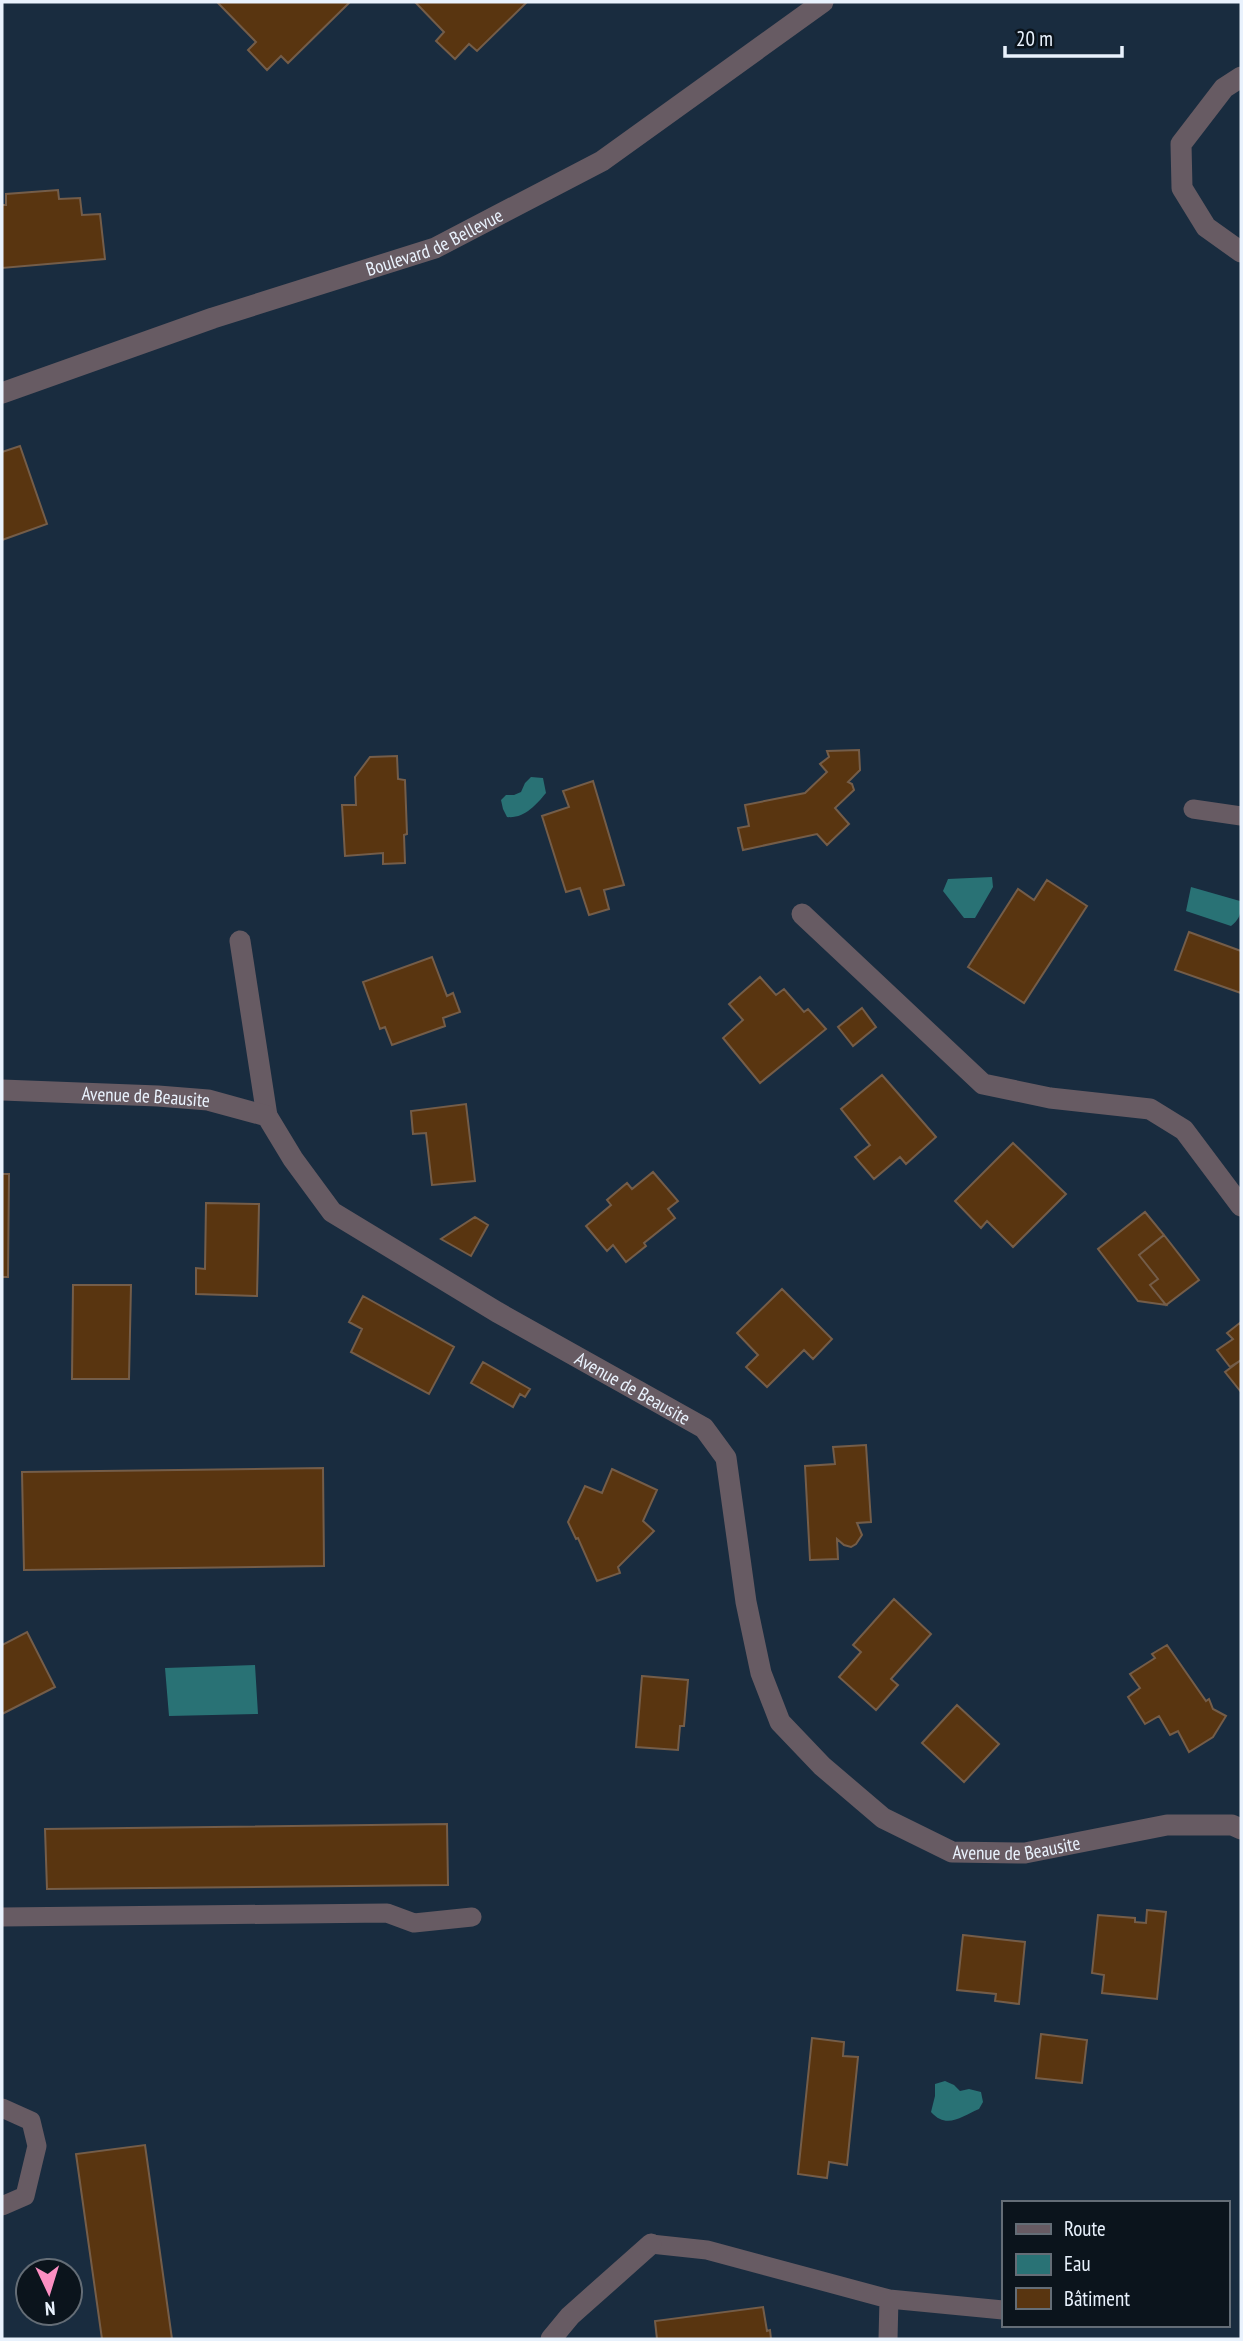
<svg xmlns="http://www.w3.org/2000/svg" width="1243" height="2341" viewBox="0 0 1243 2341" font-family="'PT Sans Narrow',sans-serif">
<rect width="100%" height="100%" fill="#192c3f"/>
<path fill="#297275" d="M531 777 543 778 546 793C536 805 524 819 507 817L503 809 501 800 506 795H514L521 792 525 783Z
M992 877 993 887 975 918H964L943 891 948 879Z
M1191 887 1240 901C1242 912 1240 919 1231 926L1186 911Z
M255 1665 258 1714 169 1716 165 1668Z
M945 2081 954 2085 960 2091 969 2089 981 2092 983 2102 979 2109C962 2116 947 2130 931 2112L935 2096V2084Z"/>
<path fill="#593510" stroke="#745d49" stroke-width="2" d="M217 2H348L349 3 288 63 281 56 267 70 248 50 256 42Z
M415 2H527L477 51 469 44 455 59 436 41 444 32Z
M58 190 59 199 80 198 82 215 100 214 105 259 2 268V205H6V194Z
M20 446 47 524 2 540V452Z
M859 750 860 770 848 782 852 784 854 790 835 808 849 824 827 845 817 834 743 850 738 828 749 826 745 805 805 793 827 772 820 764 829 757 827 751Z
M397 756 398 779 405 780 407 834 404 835 405 863 383 864V853L345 856 342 805H356L355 777 370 757Z
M593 781 624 885 604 890 609 909 589 915 580 888 566 892 542 816 569 807 563 791Z
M1047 880 1087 906 1024 1003 968 967 1018 889 1034 900Z
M1189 932 1241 951V993L1175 970Z
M432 957 447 996 453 993 460 1012 443 1018 445 1026 392 1045 385 1027 380 1029 363 982Z
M760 977 776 995 784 989 804 1012 808 1009 826 1029 760 1083 723 1038 743 1020 729 1004Z
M862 1008 876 1027 853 1046 838 1027Z
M882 1075 936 1137 906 1164 900 1157 874 1179 855 1157 870 1145 841 1109Z
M466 1104 475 1181 432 1185 426 1133 413 1134 411 1111Z
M1013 1143 1066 1194 1013 1247 987 1221 981 1228 955 1201Z
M653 1172 678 1201 668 1209 675 1218 644 1243 646 1246 626 1262 613 1245 607 1251 586 1226 611 1205 607 1200 627 1183 632 1189Z
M2 1174H9L8 1277H2Z
M206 1203 259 1204 257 1296 196 1294V1268L205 1269Z
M1145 1212 1164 1235 1139 1255 1158 1279 1150 1285 1166 1305 1138 1301 1098 1249Z
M475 1217 488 1225 471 1256 441 1239Z
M1164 1235 1199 1280 1166 1305 1150 1285 1158 1279 1139 1255Z
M73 1285H131L129 1379H72Z
M782 1289 832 1339 813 1359 804 1350 767 1387 746 1367 758 1355 737 1333Z
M363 1296 454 1347 429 1394 351 1352 362 1329 349 1322Z
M1241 1322V1360L1230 1367 1217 1350 1233 1339 1227 1333Z
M1241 1360V1392L1225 1372Z
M483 1362 530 1389 525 1397 520 1394 513 1407 471 1383Z
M866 1445 871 1522 857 1523 862 1535 856 1544 851 1547 844 1545 837 1539 838 1559 810 1560 805 1466 835 1464 833 1447Z
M323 1468 324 1566 24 1570 22 1472Z
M612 1469 657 1490 643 1521 654 1531 618 1567 620 1573 597 1581 578 1538 576 1539 568 1522 585 1486 602 1493Z
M894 1599 931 1634 891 1679 898 1685 876 1710 839 1677 861 1652 853 1645Z
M27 1632 55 1687 2 1714V1645Z
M1167 1645 1206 1701 1209 1699 1213 1709 1226 1716 1213 1737 1189 1752 1178 1731 1170 1735 1159 1716 1145 1724 1128 1697 1140 1688 1130 1674 1155 1658 1152 1654Z
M642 1676 688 1680 684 1726H680L678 1750 636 1747Z
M957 1705 999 1744 964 1782 922 1743Z
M447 1824 448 1885 47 1889 45 1829Z
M1147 1910 1166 1912 1157 1999 1102 1993 1104 1975 1092 1973 1098 1915 1135 1918V1922L1146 1923Z
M963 1935 1025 1942 1019 2004 995 2001 996 1994 957 1990Z
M1041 2034 1087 2040 1082 2083 1036 2078Z
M812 2038 844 2042 843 2056 858 2057 847 2165 829 2162 827 2178 798 2174Z
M145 2145 172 2339H102L76 2154Z
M763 2307 767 2331 770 2330 771 2339H657L655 2321Z"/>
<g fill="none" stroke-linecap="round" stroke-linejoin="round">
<path stroke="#675b63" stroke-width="19" d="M1193 809 1241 816
M2 1917 387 1913 414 1923 472 1917
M2 2108 31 2121 37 2146 25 2196 2 2206
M651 2244 707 2250 889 2299 1003 2310
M888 2339 889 2299"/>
<g stroke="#675b63" stroke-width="21">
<path d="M1241 77 1224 88 1181 144 1182 188 1206 227 1241 252"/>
<path id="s1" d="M2 393 213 318 435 248 602 161 823 2"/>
<path d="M802 914 983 1084 1050 1098 1150 1109 1184 1130 1241 1206"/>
<path d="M240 941 267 1116"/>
<path id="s2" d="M2 1090 158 1096 208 1100 267 1116 293 1159 332 1212 497 1312 704 1428 726 1458 746 1602 761 1673 780 1722 822 1766 883 1818 952 1852 1025 1853 1167 1825H1232L1241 1829"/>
<path d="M551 2339 570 2316 651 2244"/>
</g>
</g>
<g text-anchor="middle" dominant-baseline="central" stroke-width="6" stroke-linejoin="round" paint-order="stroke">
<g font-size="19" fill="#e9f2fd" stroke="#0b141c">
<text stroke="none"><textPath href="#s1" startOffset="458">Boulevard de Bellevue</textPath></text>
<text stroke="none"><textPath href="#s2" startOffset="144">Avenue de Beausite</textPath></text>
<text stroke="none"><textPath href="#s2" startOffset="732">Avenue de Beausite</textPath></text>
<text stroke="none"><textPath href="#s2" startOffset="1404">Avenue de Beausite</textPath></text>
</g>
</g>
<rect width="1243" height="2341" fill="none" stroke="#e9f2fd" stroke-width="7"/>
<rect x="1002" y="2201" width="228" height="126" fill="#0b141c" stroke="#646d76" stroke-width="2"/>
<rect x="1016" y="2224" width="35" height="10" fill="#675b63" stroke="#646d76" stroke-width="2"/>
<text x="1064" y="2236" font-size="21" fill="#e9f2fd">Route</text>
<rect x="1016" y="2254" width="35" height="21" fill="#297275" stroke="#646d76" stroke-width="2"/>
<text x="1064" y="2271" font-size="21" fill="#e9f2fd">Eau</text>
<rect x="1016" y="2288" width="35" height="21" fill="#593510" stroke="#646d76" stroke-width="2"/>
<text x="1064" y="2306" font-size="21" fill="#e9f2fd">Bâtiment</text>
<g transform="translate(49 2292) rotate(176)"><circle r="33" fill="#0b141c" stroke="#646d76" stroke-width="2"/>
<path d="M0-5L12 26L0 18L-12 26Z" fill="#fc8fc2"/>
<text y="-10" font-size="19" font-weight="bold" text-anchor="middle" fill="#e9f2fd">N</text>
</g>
<path d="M1005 46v10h117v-10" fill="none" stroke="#e9f2fd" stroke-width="3.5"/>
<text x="1016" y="46" font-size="21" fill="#e9f2fd" stroke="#0b141c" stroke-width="5" paint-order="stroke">20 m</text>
</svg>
